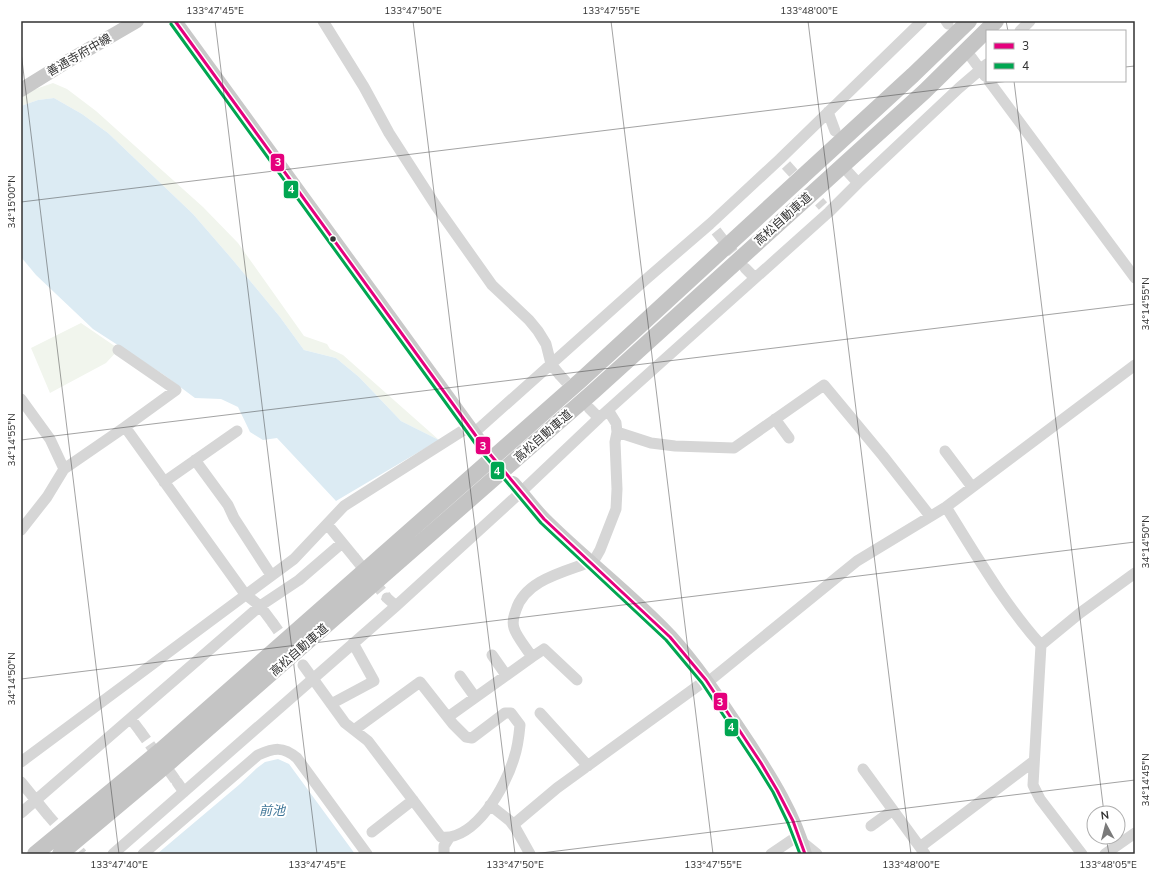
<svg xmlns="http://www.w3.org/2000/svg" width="1156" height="875" viewBox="0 0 1156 875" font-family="'Nunito Sans','Noto Sans JP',sans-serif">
<rect width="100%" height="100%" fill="#fff"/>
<path fill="#f1f5ed" d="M53 83 67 89 96 111 203 207 238 243 304 336 327 344 330 349 343 355 439 440 401 421 359 377 336 358 304 350 280 317 232 259 193 214 108 133 82 114 54 98 38 100 21 106V98L30 91Z
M81 323 119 349 106 363 50 393 31 348Z"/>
<path fill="#dcebf3" d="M54 98 82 114 108 133 193 214 232 259 280 317 304 350 336 358 359 377 401 421 439 440 336 501 277 438 263 440 250 432 238 407 221 399 195 398 164 375 93 329 36 275 21 257V106L38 100Z
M278 759 289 764 355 854H157L240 784 257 768 265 762Z"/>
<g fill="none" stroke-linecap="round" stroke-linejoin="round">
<path stroke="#d6d6d6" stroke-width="11" stroke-dasharray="11 5.5" stroke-linecap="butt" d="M786 165 823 206
M716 231 743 265
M559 374 576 393
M354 557 387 598
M272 622 289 646
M140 731 177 782
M47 814 82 854"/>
<path stroke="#d6d6d6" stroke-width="11" d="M323 21 364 87 389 133 436 206 492 285 529 320 538 331 546 344 551 364 559 374
M946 21 948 24
M1020 31 1030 21
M971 57 985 76
M989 81 1135 278
M828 112 835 131
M848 172 858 183
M745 268 755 278
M118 350 176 390 125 427
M21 399 50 439 64 469 125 427 245 594 260 606 272 622
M589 408 599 418
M775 419 789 438
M475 432 644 281 710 224 780 159 922 21
M617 432 651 443 675 446 734 448 824 385 883 456 930 516
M945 451 972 487
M195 460 228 505 234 518 271 575
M164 482 237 431
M946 507C975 553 1004 604 1041 645L1033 785 1040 799 1082 854
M21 530 47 497 64 469
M354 557 327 524 344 506 470 426
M387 598 396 606
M1041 645 1080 613 1135 573
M492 655 506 675
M532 657 544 649 577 680
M303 665 345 723 368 741 441 837C475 841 506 786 514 758 518 747 519 736 520 725L511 713H505L472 738 466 737 453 724 420 682 354 730
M460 676 475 697
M708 682 857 561 946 507 1135 365
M331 704 374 681 353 643
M540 713 588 766
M448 717 532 657C527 649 516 636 514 628 512 622 514 615 516 610 525 580 564 572 590 562L596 557 600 550 616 509 617 489 615 442 617 432 616 423 608 410
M131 719 140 731
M21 762 294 559 327 524
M863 769 925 854
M21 782 47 814
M177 782 184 792
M490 805 510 821 516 829 530 854
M21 813 260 606 299 580 342 543
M513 825 557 788 706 680
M871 826 893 810
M372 832 413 800
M801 841 817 854
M920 847 1034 761
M113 854 396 606 521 492 599 418 829 212 858 183 959 88 987 64
M143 854 258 755C274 748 283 746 297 758L367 854
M444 854V846L449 838
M771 854 799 835
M1105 854 1135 833"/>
<path stroke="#c9c9c9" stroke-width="14" d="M175 21 484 447
M21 90 63 64 137 21
M513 483C524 495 533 508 545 520 585 560 632 595 671 637 701 670 724 707 749 744 771 778 794 814 805 854"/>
<path stroke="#c4c4c4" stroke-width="16" d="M35 854 161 750 581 380 913 75 969 21
M60 854 171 761 594 391 925 91 996 21"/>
<g stroke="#fff" stroke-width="6">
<path id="bus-1" d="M175 21 484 447 544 519 670 637 706 680 761 763 777 790 793 821 805 854"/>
</g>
<g stroke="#fff" stroke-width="6">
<path id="bus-2" d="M171 24 480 450 541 523 666 640 702 683 757 766 773 792 788 823 800 854"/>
</g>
<use href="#bus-1" stroke="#e5007d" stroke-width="3"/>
<use href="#bus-2" stroke="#00a651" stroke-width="3"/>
</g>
<path fill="none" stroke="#323232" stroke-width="1" stroke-opacity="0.45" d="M215 21 317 854M413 21 515 854M611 21 713 854M808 21 911 854M1006 21 1008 31M21 52 119 854M1125 67 1135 66M1014 81 1104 813M21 202 1009 81M21 440 1135 304M21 679 1135 542M1106 837 1109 854M533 854 1135 780"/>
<circle fill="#323232" stroke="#fff" stroke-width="1.5" cx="333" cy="239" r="3.5"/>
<g text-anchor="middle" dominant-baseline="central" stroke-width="4" stroke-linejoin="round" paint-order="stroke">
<g font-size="12" fill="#323232" stroke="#fff">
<text transform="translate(79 55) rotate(-30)">善通寺府中線</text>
<text transform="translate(783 219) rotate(-42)">高松自動車道</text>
<text transform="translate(543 436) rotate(-41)">高松自動車道</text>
<text transform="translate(299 650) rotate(-41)">高松自動車道</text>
</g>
<g font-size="13" font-style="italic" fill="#3e7597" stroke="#fff">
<text x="272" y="811">前池</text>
</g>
</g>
<g stroke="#fff" stroke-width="1.5">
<rect x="270" y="153" width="15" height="19" rx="4" fill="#e5007d"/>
<rect x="283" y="180" width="16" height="19" rx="4" fill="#00a651"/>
<rect x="475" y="436" width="16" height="19" rx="4" fill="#e5007d"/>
<rect x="490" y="461" width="15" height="19" rx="4" fill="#00a651"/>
<rect x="713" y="692" width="15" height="19" rx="4" fill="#e5007d"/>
<rect x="724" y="718" width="15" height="19" rx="4" fill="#00a651"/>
</g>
<g font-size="11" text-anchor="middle" font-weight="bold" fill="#fff">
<text x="278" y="166">3</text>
<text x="291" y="193">4</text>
<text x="483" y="450">3</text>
<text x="497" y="475">4</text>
<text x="720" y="706">3</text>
<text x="731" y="731">4</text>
</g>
<rect width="1156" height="875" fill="none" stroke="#ffffff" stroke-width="44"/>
<rect x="986" y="30" width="140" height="52" fill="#ffffff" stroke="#adadad"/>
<rect x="994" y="43" width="20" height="6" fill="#e5007d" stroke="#adadad"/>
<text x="1022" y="50" font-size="12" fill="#323232">3</text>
<rect x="994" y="63" width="20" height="6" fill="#00a651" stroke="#adadad"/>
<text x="1022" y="70" font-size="12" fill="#323232">4</text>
<g transform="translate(1106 825) rotate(353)"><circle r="19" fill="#ffffff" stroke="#adadad"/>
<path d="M0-3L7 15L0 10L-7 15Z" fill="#7a7a7a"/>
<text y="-6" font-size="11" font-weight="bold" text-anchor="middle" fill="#323232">N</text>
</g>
<rect x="22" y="22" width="1112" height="831" fill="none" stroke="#323232" stroke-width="1.5"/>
<g font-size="10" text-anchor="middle" fill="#323232">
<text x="215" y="14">133°47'45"E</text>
<text x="413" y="14">133°47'50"E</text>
<text x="611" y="14">133°47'55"E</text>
<text x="809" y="14">133°48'00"E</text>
<text transform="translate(11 202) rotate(-90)" y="4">34°15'00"N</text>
<text transform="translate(1145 304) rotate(-90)" y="4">34°14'55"N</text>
<text transform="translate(11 440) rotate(-90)" y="4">34°14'55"N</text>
<text transform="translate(1145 542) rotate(-90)" y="4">34°14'50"N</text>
<text transform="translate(11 679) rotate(-90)" y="4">34°14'50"N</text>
<text transform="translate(1145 780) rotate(-90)" y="4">34°14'45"N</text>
<text x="119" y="868">133°47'40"E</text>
<text x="317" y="868">133°47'45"E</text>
<text x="515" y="868">133°47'50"E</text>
<text x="713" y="868">133°47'55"E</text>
<text x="911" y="868">133°48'00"E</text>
<text x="1108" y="868">133°48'05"E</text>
</g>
</svg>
